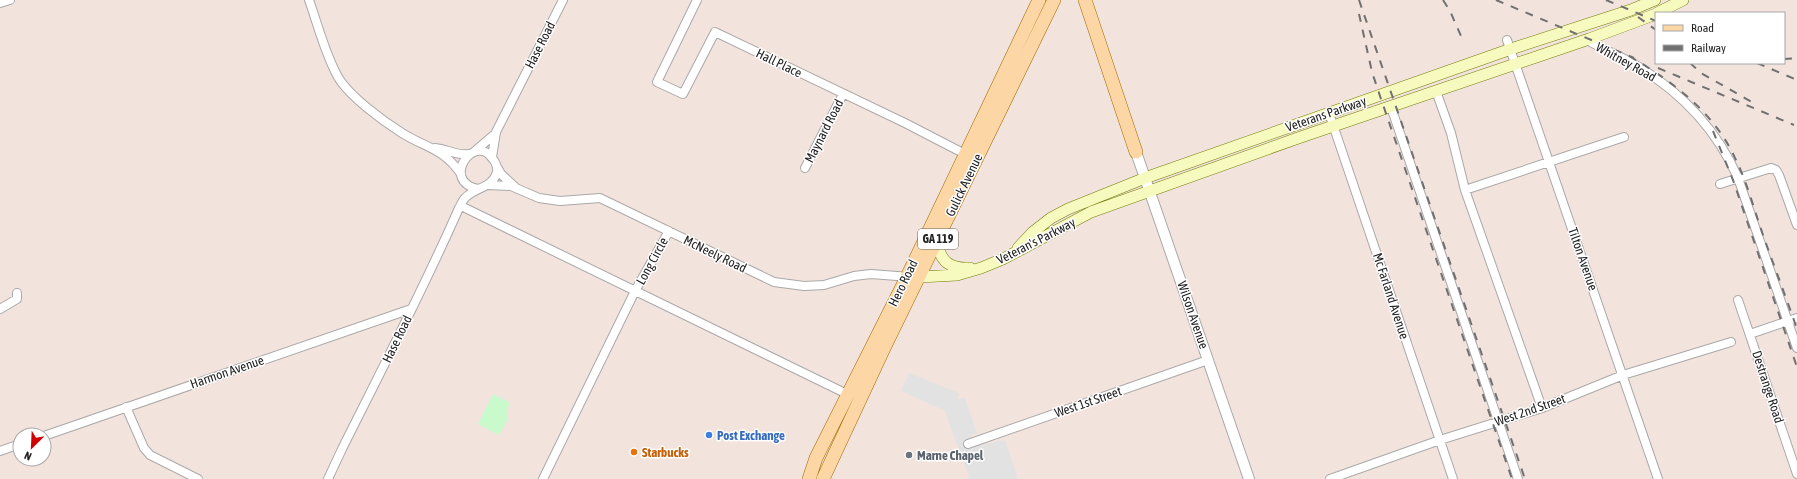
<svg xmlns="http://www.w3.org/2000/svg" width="1797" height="479" viewBox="0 0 1797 479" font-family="'Asap Condensed',sans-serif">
<rect width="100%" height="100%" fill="#f2efe9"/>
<path fill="#f3e3dd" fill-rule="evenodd" d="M0 0H1797V479H0ZM1656 13H1784V63H1656ZM20 435H44V459H20Z"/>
<path fill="#c8facc" d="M493 394 510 403 507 410V421L499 435 478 424Z"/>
<path fill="#e2e2e2" d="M909 373 959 393 958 399 965 398 977 433 971 435 976 446 1005 440 1018 479H968L969 476 944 410 901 391Z"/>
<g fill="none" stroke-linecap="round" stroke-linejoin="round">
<g stroke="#a9a9a9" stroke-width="10">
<path id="minor" d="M309 0C318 25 325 54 338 77 349 96 383 121 402 133 426 148 443 148 461 174
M697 0 657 82 683 94 715 32 905 123 965 154
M0 3 10 0
M1507 40 1658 479
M1587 40C1604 50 1623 57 1639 67 1683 94 1717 130 1738 178L1797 348
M1436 91 1451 133 1465 190 1542 408
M1391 107 1518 479
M1329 113 1453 479
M435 148C447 149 457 156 469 154
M475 151 496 133
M492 157 496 132 563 0
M497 167 501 174 515 187
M805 168 843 94
M1720 184 1771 168 1776 170 1779 175 1797 225
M488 185 511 186 539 198 560 201 600 198 774 282 804 286 824 285 854 276 871 274 910 277
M1465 190 1624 137
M461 206 847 394
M1738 300 1797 474
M0 309 17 299V293
M1750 334 1797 318
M126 407 144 448 150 455 198 479
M44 436 411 309
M968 444 1208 360
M0 451 20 444
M328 479 342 449C382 369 423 290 459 208 461 205 462 201 465 198 475 187 493 188 497 172 498 167 495 161 492 158 474 133 440 181 478 189
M543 479 635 291 669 231
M1330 479 1440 440 1542 408 1623 375 1731 342"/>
</g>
<g stroke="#a9a9a9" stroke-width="12">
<path id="tertiary" d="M1136 152 1249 479"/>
</g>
<g stroke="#707d05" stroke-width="12">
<path id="secondary" d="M1657 13 1683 0
M937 241C940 262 950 269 970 268
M1018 248 1033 232 1051 218 1068 209 1145 178 1511 49 1631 10 1655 0
M919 277 957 275 981 268 1003 259 1091 212 1298 138 1589 39 1656 14"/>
</g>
<g stroke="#a06b00" stroke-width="14">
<path id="primary" d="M1085 0 1136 152
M809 479 816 458 907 277 1039 0
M823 479 884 348 1054 0"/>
</g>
<use href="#minor" stroke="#fff" stroke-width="8"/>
<use href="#tertiary" stroke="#fff" stroke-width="10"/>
<use href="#secondary" stroke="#f7fabf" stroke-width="11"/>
<use href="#primary" stroke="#fcd6a4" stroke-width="13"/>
<path stroke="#707070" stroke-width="2" stroke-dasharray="8 8" stroke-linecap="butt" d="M1359 0 1525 479
M1443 0 1450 11 1461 36
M1496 0 1634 58
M1606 0 1656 21
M1359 14 1372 72 1380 96 1512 479
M1638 17 1656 30
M1629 56C1672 81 1714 112 1735 158 1747 182 1754 209 1763 235 1774 266 1786 297 1797 329
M1784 59 1797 58
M1690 63 1701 73 1757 105
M1757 63 1797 80
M1658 68 1794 125
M1713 131 1733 180 1797 367"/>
</g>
<circle fill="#3f7fe0" stroke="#fff" stroke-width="1.5" cx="709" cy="435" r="4"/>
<circle fill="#e8710a" stroke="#fff" stroke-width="1.5" cx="634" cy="452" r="4"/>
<circle fill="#6b7280" stroke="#fff" stroke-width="1.5" cx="909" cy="455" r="4"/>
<g text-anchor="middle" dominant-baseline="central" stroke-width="3" stroke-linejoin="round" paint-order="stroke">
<rect fill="#fff" stroke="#646464" stroke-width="1" x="918" y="229" width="40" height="20" rx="3"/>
<g font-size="12" font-weight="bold" fill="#222">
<text x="938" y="239">GA 119</text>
</g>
<g font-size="13" fill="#222" stroke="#fff">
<text transform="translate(540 45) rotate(-63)">Hase Road</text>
<text transform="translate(1626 62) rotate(29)">Whitney Road</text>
<text transform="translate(779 63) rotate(26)">Hall Place</text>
<text transform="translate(1326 114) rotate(-19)">Veterans Parkway</text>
<text transform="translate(824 131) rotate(-63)">Maynard Road</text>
<text transform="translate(964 185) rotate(-64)">Gulick Avenue</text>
<text transform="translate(1036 241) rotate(-27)">Veteran's Parkway</text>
<text transform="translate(715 254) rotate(26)">McNeely Road</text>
<text transform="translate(1583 259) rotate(71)">Tilton Avenue</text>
<text transform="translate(652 261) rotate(-61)">Long Circle</text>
<text transform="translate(903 283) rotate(-64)">Hero Road</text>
<text transform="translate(1391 296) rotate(72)">Mc Farland Avenue</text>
<text transform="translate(1193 315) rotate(71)">Wilson Avenue</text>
<text transform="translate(397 339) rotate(-64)">Hase Road</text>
<text transform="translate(227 372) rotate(-19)">Harmon Avenue</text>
<text transform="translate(1768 387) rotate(72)">Destrange Road</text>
<text transform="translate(1088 402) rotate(-19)">West 1st Street</text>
<text transform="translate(1530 410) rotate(-19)">West 2nd Street</text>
</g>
<g font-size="13" font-weight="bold" fill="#366cbe" stroke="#fff" text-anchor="start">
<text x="717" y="435">Post Exchange</text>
</g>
<g font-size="13" font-weight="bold" fill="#c56008" stroke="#fff" text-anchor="start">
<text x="642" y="452">Starbucks</text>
</g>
<g font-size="13" font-weight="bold" fill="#5b616d" stroke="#fff" text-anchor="start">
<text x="917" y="455">Marne Chapel</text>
</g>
</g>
<rect x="1655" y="12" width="130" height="52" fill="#ffffff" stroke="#a7a7a7"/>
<rect x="1663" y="25" width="20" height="6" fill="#fcd6a4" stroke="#a7a7a7"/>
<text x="1691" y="32" font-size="12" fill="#222222">Road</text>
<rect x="1663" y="45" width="20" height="6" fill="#707070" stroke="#a7a7a7"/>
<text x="1691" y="52" font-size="12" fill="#222222">Railway</text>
<g transform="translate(32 447) rotate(204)"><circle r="19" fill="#ffffff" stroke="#a7a7a7"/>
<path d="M0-3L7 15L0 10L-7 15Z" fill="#d40000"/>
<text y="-6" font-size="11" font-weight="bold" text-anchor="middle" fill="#222222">N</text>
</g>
</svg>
